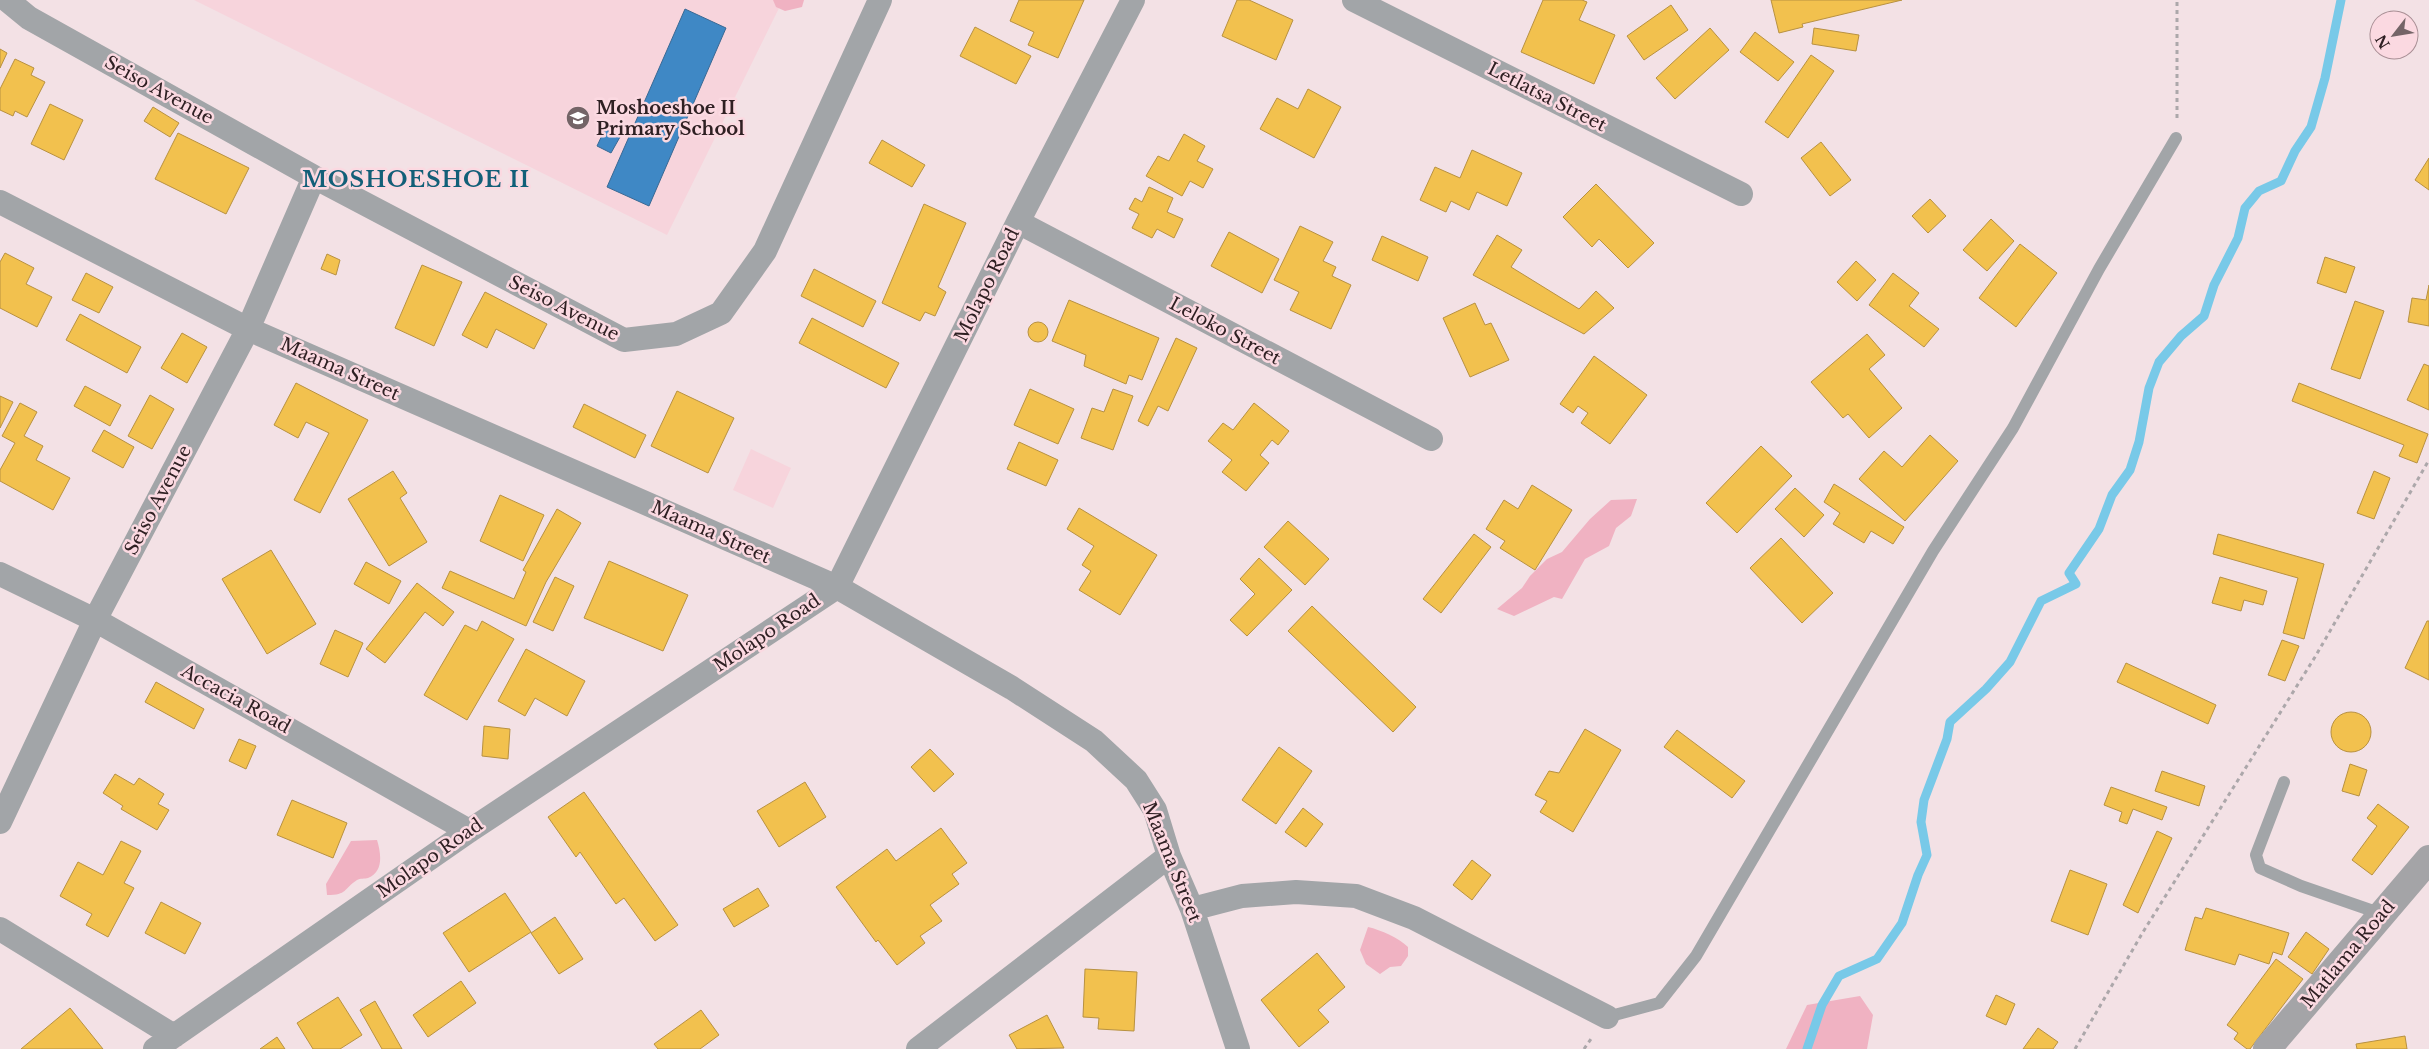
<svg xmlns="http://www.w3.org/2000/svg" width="2429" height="1049" viewBox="0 0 2429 1049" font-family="'Libre Baskerville',serif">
<rect width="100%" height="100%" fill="#f3e1e5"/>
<path fill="#f7d4dc" d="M194 0H783L667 235Z
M751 449 791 468 773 508 733 490Z"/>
<path fill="#f0b2c2" d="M773 0H804L802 7 785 11 776 7Z
M1637 499 1631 516 1616 528 1609 546 1585 559 1562 599 1554 597 1514 616 1497 609 1522 588 1530 576 1547 559 1562 552 1590 519 1611 500Z
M377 840C381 853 384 872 368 878 365 879 360 878 357 880 343 889 348 895 327 895L326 884 351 841Z
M1368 927C1381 930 1399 938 1408 947V956L1401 966 1390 967 1380 974 1366 964 1360 950Z
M1860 996 1873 1015 1867 1049H1786L1807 1005Z"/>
<path fill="#f2c14e" stroke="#b89141" d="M1019 0H1084L1058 58 1028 45 1034 32 1010 21Z
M1237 0H1249L1293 20 1276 60 1222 36Z
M1543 0H1582L1587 2 1579 20 1615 35 1594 84 1521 52Z
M1771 0H1902L1802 24 1803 27 1779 33Z
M1671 5 1688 30 1644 60 1627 36Z
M975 27 1031 56 1016 84 960 56Z
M1710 28 1729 50 1675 99 1656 78Z
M1814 28 1859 35 1856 51 1812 44Z
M1755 32 1794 62 1778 81 1740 52Z
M0 49 7 53 0 68Z
M1811 55 1834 71 1788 138 1765 122Z
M15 59 34 68 31 75 45 82 27 117 15 111 13 116 0 110V89Z
M1308 89 1341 107 1314 158 1260 129 1277 98 1298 109Z
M50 104 83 120 64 160 31 144Z
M153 107 179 123 170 137 144 121Z
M178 133 249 168 226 214 155 179Z
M1184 134 1205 146 1197 161 1213 169 1203 188 1190 181 1182 196 1146 176 1158 156 1169 161Z
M882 140 925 165 912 187 869 163Z
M1821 142 1851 180 1830 196 1801 158Z
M1472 150 1522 173 1507 206 1477 192 1469 210 1451 201 1446 212 1420 200 1435 167 1460 178Z
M2429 158V190L2415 180Z
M1596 184 1654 243 1628 268 1599 239 1592 247 1563 217Z
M1149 187 1173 198 1167 212 1183 219 1174 238 1157 229 1152 238 1132 228 1139 214 1129 209 1135 198 1142 202Z
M1930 199 1946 216 1928 233 1912 216Z
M924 204 966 223 938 287 946 292 935 316 925 312 920 321 882 303Z
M1991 219 2014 241 1987 271 1963 250Z
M1300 226 1333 242 1323 261 1336 267 1332 276 1351 285 1331 329 1290 310 1299 292 1274 280Z
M1229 232 1279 259 1262 293 1211 266Z
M1497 235 1522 250 1511 267 1579 309 1596 291 1614 308 1584 334 1473 275Z
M1382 236 1428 257 1418 281 1372 260Z
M2020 244 2057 273 2016 327 1979 298Z
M5 253 34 268 26 284 52 297 37 327 0 308V262Z
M327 254 340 260 336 275 321 269Z
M2325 257 2355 267 2346 293 2317 283Z
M1856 261 1876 280 1857 301 1837 282Z
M422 265 462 282 434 346 395 328Z
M814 269 876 301 863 327 801 296Z
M86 273 113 287 99 313 72 300Z
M1893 273 1919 293 1909 306 1939 329 1924 347 1869 305Z
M2429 285V326L2408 322 2412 298 2426 300Z
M485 292 547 324 534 349 496 329 487 348 462 335Z
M1069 300 1159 338 1142 380 1129 375 1126 384 1084 366 1086 355 1052 341Z
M2355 301 2384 311 2360 379 2331 369Z
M1475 303 1485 325 1491 323 1509 360 1470 377 1443 318Z
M80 314 141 347 127 373 66 340Z
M812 318 899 363 886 388 799 343Z
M1028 332a10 10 0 1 1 20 0a10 10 0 1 1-20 0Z
M182 333 207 347 187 383 161 368Z
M1867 334 1885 355 1869 369 1902 408 1869 438 1848 414 1843 418 1811 382Z
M1176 338 1197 348 1168 411 1158 406 1148 426 1138 421Z
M1594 356 1647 395 1610 444 1581 423 1588 413 1578 406 1573 413 1560 404Z
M2424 364 2429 366V410L2407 400Z
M296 383 368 420 320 513 294 500 329 433 306 422 298 438 274 425Z
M2299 383 2428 434 2417 463 2399 456 2404 445 2292 401Z
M85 386 121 405 110 426 74 406Z
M1030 389 1074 409 1058 444 1014 425Z
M1113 389 1133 396 1113 450 1081 438 1092 408 1104 412Z
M677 391 734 418 708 473 651 446Z
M150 395 174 409 152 449 128 436Z
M0 396 13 402 0 428Z
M20 403 37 412 24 436 43 446 36 460 70 478 53 510 0 481V470L15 443 2 436Z
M1254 403 1289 431 1278 445 1272 440 1260 455 1269 463 1246 491 1222 472 1232 460 1208 441 1223 423 1233 430Z
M584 404 646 435 635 458 573 427Z
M104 430 134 447 123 468 92 451Z
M1930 435 1958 461 1905 521 1859 479 1884 451 1902 467Z
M1019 442 1058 460 1046 486 1007 469Z
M1761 446 1792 476 1737 533 1706 503Z
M393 471 407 493 400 498 427 542 389 566 348 499Z
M2374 471 2390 478 2374 519 2357 513Z
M1834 484 1904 527 1893 544 1871 531 1864 543 1833 524 1840 513 1824 502Z
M1532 485 1572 510 1535 570 1500 548 1505 541 1486 529 1504 500 1518 509Z
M1795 488 1824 515 1804 537 1775 509Z
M500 495 544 515 523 561 480 541Z
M1079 508 1157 555 1120 615 1079 590 1091 571 1082 565 1094 546 1067 529Z
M557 509 581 523 546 582 526 626 442 588 450 571 514 599 526 572 523 570Z
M1288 521 1329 559 1305 585 1264 547Z
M1474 534 1491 547 1441 613 1423 599Z
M2218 534 2324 564 2304 639 2283 633 2298 578 2213 554Z
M1781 538 1833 593 1802 623 1750 568Z
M271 550 316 624 267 654 222 579Z
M1259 558 1292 590 1247 636 1230 620 1255 594 1240 579Z
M609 561 688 595 663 651 584 618Z
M366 562 401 581 389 604 354 584Z
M555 577 574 586 553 631 533 622Z
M2220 577 2267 591 2263 605 2244 600 2241 611 2212 603Z
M417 583 454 612 443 626 425 612 385 663 366 649Z
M1312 606 1416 707 1393 732 1288 631Z
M482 621 514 639 467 720 424 695 465 625 477 631Z
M2427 621H2429V680L2405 668Z
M335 630 363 643 348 677 320 664Z
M2282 640 2299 646 2285 681 2268 675Z
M526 649 585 681 567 716 535 698 525 716 498 701Z
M2126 663 2216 705 2208 724 2117 682Z
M156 682 204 709 194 729 145 702Z
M2331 732a20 20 0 1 1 40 0a20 20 0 1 1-40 0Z
M484 726 510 729 508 759 482 756Z
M1585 729 1621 750 1573 832 1540 812 1547 801 1535 795 1549 771 1559 773Z
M1677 730 1745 781 1732 798 1664 747Z
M239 739 256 746 246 769 229 761Z
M1279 747 1312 771 1276 824 1242 800Z
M930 749 954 774 934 792 911 767Z
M2350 764 2367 770 2359 796 2342 791Z
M2162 771 2205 786 2199 806 2155 791Z
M115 774 134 785 139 778 164 794 158 804 169 810 157 830 121 809 123 806 103 793Z
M805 782 826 817 779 847 757 811Z
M2111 787 2167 807 2162 820 2133 809 2127 824 2119 821 2122 812 2104 805Z
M584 792 678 925 655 941 624 898 616 904 580 852 576 857 548 817Z
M292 800 347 823 333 858 277 835Z
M2378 804 2409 827 2372 875 2352 860 2377 826 2367 818Z
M1303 808 1323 824 1306 847 1285 832Z
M941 828 967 863 952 874 959 884 930 905 942 921 920 936 925 943 897 965 878 940 876 942 836 887 887 849 896 861Z
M2157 831 2172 838 2138 913 2123 905Z
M121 841 141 851 124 883 134 888 108 937 86 925 92 914 60 896 78 862 103 875Z
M1472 860 1491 875 1472 900 1453 885Z
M2070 870 2107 884 2088 935 2051 921Z
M758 888 769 906 734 927 723 909Z
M505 893 531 932 469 972 443 933Z
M161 902 201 923 185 954 145 933Z
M2206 908 2289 933 2282 955 2273 952 2269 964 2239 954 2235 965 2185 950 2195 917 2202 919Z
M555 917 583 959 559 974 531 933Z
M2306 932 2329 949 2312 974 2288 957Z
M1317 953 1345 987 1318 1010 1329 1022 1299 1047 1261 1000Z
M2276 959 2303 979 2250 1049H2247L2234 1039 2238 1033 2227 1025Z
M1085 969 1137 972 1134 1031 1098 1029 1099 1018 1083 1017Z
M461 981 476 1003 428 1037 413 1015Z
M1996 995 2015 1004 2006 1025 1986 1016Z
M338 997 362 1035 340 1049H313L297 1023Z
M375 1001 402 1049H382L360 1010Z
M70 1008 103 1049H21Z
M701 1010 719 1035 700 1049H658L654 1044Z
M1047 1015 1064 1048 1017 1049 1009 1035Z
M2038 1028 2058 1042 2053 1049H2023Z
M2405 1036 2407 1049H2357L2356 1044Z
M277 1037 285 1049H260Z"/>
<path fill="#3f88c5" stroke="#3a6994" d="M685 9 726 28 649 206 607 187Z
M605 129 620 137 611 153 597 146Z"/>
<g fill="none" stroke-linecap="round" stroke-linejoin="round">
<path stroke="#78c9e8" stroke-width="9" d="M1807 1049 1822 1005 1839 976 1877 959 1902 923 1918 875 1927 855 1921 822 1924 800 1947 739 1950 722 1986 689 2010 662 2041 601 2076 584 2069 573 2099 529 2112 495 2130 470 2139 442 2149 388 2159 362 2181 336 2204 316 2214 285 2238 238 2245 208 2259 191 2281 181 2295 151 2311 127 2325 78 2341 0"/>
<path stroke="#aca7aa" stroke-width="3" stroke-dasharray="4 4" stroke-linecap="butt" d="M2177 118V0
M1584 1049 1591 1039
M2075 1049 2143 932 2315 657 2429 460"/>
<path stroke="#a2a5a8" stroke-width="12" d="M2284 782 2256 855 2260 868 2301 886 2382 914
M1607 1017 1659 1003 1696 956 1933 551 2013 428 2099 269 2176 138"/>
<path stroke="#a2a5a8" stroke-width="24" d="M7 0 29 18 314 177 624 340 676 334 721 313 765 251 880 0
M1354 0 1741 194
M0 202 248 329 837 587 1012 688 1094 741 1136 780 1155 810 1169 856 1192 909 1238 1049
M1018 222 1431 439
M0 574 95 620 469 831
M0 822 95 620 248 329 314 177
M1192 909 1242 896 1296 892 1356 896 1414 918 1607 1017
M0 929 174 1036
M155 1049 469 831 837 587 1018 222 1133 0
M918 1049 1169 856"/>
<path stroke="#a4a4a7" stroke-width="28" d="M2267 1049 2429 859"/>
</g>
<defs>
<g id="school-disc" transform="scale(1.25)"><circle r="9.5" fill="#746467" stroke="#fbd9e1"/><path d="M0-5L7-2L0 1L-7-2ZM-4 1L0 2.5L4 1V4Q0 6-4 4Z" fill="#fff"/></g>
</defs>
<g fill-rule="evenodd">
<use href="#school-disc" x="578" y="118"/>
</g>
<g text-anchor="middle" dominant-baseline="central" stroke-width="5" stroke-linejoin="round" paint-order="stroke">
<g font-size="18" fill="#2f2023" stroke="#fbd9e1">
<text transform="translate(159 90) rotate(29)">Seiso Avenue</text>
<text transform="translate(1547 97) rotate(27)">Letlatsa Street</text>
<text transform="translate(987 285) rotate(-64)">Molapo Road</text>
<text transform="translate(564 308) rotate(27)">Seiso Avenue</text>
<text transform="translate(1225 331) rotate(28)">Leloko Street</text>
<text transform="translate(340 369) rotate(24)">Maama Street</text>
<text transform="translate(158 500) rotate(-62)">Seiso Avenue</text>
<text transform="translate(711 532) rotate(24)">Maama Street</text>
<text transform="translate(767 633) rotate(-34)">Molapo Road</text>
<text transform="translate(236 699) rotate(29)">Accacia Road</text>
<text transform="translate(430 858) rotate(-35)">Molapo Road</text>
<text transform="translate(1172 862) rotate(68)">Maama Street</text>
<text transform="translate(2348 954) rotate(-50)">Matlama Road</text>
</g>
<g font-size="18" font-weight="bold" fill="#2f2023" stroke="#fbd9e1" text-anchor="start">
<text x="596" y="108">Moshoeshoe II<tspan x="596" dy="21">Primary School</tspan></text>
</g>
<g font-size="22" font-weight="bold" letter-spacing="1" fill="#135f78" stroke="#fbd9e1">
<text x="416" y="179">MOSHOESHOE II</text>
</g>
</g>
<g transform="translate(2394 35) rotate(239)"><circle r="24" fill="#fbd9e1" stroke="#a98f95"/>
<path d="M0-4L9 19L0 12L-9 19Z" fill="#746467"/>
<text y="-8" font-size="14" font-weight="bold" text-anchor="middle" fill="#2f2023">N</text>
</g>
</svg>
